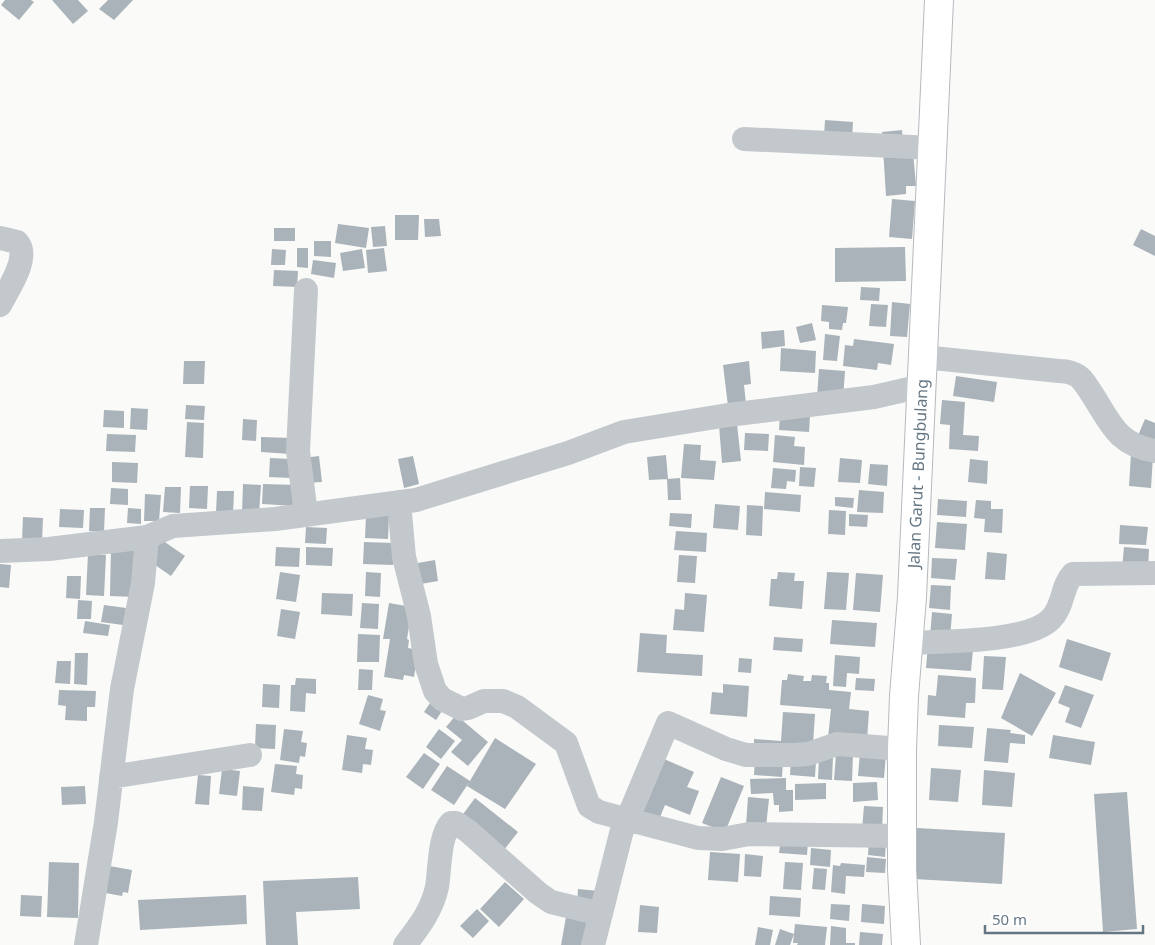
<svg xmlns="http://www.w3.org/2000/svg" width="1155" height="945" viewBox="0 0 1155 945" font-family="'Noto Sans',sans-serif">
<rect width="100%" height="100%" fill="#fafaf8"/>
<path fill="#aab3b9" d="M5 0H31L34 2 19 20 1 5Z
M52 0H78L88 11 73 24Z
M108 0H133L114 20 99 9Z
M825 120 853 122 852 139 824 137Z
M902 130 904 153 913 152 916 186H906V194L886 196 882 132Z
M892 199 915 201 912 239 889 237Z
M395 215H419L418 240H395Z
M424 219H439L441 236 425 237Z
M338 224 369 228 366 248 335 243Z
M385 226 387 246 373 247 371 227Z
M274 228H295V241H274Z
M1141 229 1155 236V256L1133 245Z
M314 241H331V257L314 256Z
M905 247 906 281 835 282V248Z
M297 248H308V268L297 267Z
M384 248 387 271 368 273 366 250Z
M272 249 286 250 285 265H271Z
M362 249 365 268 343 271 340 253Z
M313 260 336 263 334 278 311 274Z
M274 270 298 271 297 287 273 286Z
M861 287 880 288 879 301 860 300Z
M892 302 910 304 907 337 890 336Z
M871 304 888 305 886 327 869 326Z
M822 305 848 307 846 323H843L842 330 829 329V322L821 321Z
M812 323 816 340 800 343 796 327Z
M784 330 785 346 762 349 761 332Z
M825 334 840 336 837 361 823 360Z
M854 339 894 344 891 365 878 363 877 370 843 366 845 345 853 346Z
M781 348 816 351 815 373 780 371Z
M184 361H205L204 384H183Z
M749 361 751 384 744 385 746 404 728 406 723 365Z
M819 369 845 371 843 399 817 397Z
M956 376 997 382 994 402 953 396Z
M942 400 965 402 963 435 979 436 978 451 949 449 950 425 940 424Z
M186 405 205 406 204 420 185 419Z
M131 408 148 409 147 430 130 429Z
M104 410 124 411V428L103 427Z
M780 414 810 416 809 432 779 430Z
M243 419 257 420 256 441 242 440Z
M1145 419 1155 423V446L1137 438Z
M187 422 204 423 203 458 185 457Z
M737 424 741 461 722 463 719 425Z
M745 433 769 434 768 451 744 450Z
M107 434 136 435 135 452 106 451Z
M775 435 795 437 794 446 805 447 804 465 773 462Z
M261 437 292 438 291 454 261 452Z
M684 444 701 445 700 460 716 461 714 480 681 478Z
M1131 454 1153 456 1151 488 1129 486Z
M666 455 668 479 649 480 647 457Z
M319 456 322 482 305 483 303 458Z
M413 456 419 484 404 488 398 459Z
M270 458 291 459V478L269 477Z
M840 458 862 460 860 483 838 482Z
M970 459 988 461 987 484 968 482Z
M112 462 138 463 137 483 112 482Z
M870 464 888 465 887 486 868 484Z
M800 467 816 468 814 487 799 486Z
M773 468 796 470 795 482 787 481 786 489 771 488Z
M680 478 681 500H668L667 479Z
M243 484 261 485 259 514 242 513Z
M263 484 297 485 296 506 262 504Z
M190 486H208L207 509 189 508Z
M165 487H181L180 513 163 512Z
M111 488 128 489V505L110 504Z
M859 490 884 492 883 513 857 512Z
M217 491H234L233 514 216 513Z
M765 492 801 495 800 512 764 509Z
M145 494 161 495 159 521H144Z
M835 497 854 498 853 508 835 506Z
M938 499 967 501 966 517 937 515Z
M976 500 991 501V509H1003L1002 533 984 532 985 519 974 518Z
M715 504 740 506 738 530 713 528Z
M747 505 763 506 762 536 746 535Z
M90 508H105L104 532 89 531Z
M128 508 141 509V524L127 523Z
M60 509 84 510 83 528 59 527Z
M829 510 846 511 845 535 828 534Z
M670 513 692 514 691 528 669 526Z
M366 514 389 515 388 539 365 538Z
M849 514 868 515 867 527 849 526Z
M23 517 43 518 42 543 22 542Z
M937 522 967 524 965 550 935 548Z
M1120 525 1148 527 1146 545 1119 544Z
M306 527 327 528 326 544 305 543Z
M676 531 707 533 706 552 674 550Z
M162 540 185 556 171 576 148 560Z
M364 542 394 543 393 565 363 564Z
M111 547 136 548 134 597 110 596Z
M276 547 300 548 299 567 275 566Z
M306 547 333 548 332 566 306 565Z
M1124 547 1149 549 1148 570 1122 569Z
M987 552 1007 554 1005 580 985 579Z
M88 554 106 555 104 596 86 595Z
M679 555 697 556 695 583 677 582Z
M932 558 957 559 955 580 931 578Z
M435 560 438 581 415 585 412 564Z
M0 564 11 565 9 588 0 587Z
M280 572 300 575 296 602 276 599Z
M366 572 381 573 380 597 365 596Z
M778 572 795 573 794 581H804L802 609 769 606 771 579H777Z
M827 572 849 573 846 610 824 609Z
M856 573 883 575 880 612 853 610Z
M67 576H81L80 599 66 598Z
M931 585 951 586 950 610 929 608Z
M322 593 353 594 352 616 321 614Z
M685 593 707 595 704 632 673 630 675 609 684 610Z
M78 600 92 601 91 619H77Z
M362 603 379 604 378 629 360 628Z
M389 603 412 607 407 639 409 640 408 648 418 650 414 677 404 675 403 680 384 677 390 639H383Z
M104 605 126 608 123 625 101 622Z
M281 609 300 612 295 639 277 636Z
M932 612 952 614 950 639 930 637Z
M832 620 877 623 875 647 830 644Z
M85 621 110 625 108 636 83 633Z
M640 633 667 635 666 653 703 655 702 676 637 672Z
M358 634 380 635 379 662H357Z
M774 637 803 639 802 652 773 650Z
M1067 639 1111 653 1102 681 1059 667Z
M928 645 973 649 971 671 926 668Z
M75 653H88L87 685 74 684Z
M835 655 860 657 859 674 847 673 846 687 833 686Z
M984 656 1006 657 1003 690 982 689Z
M739 658 752 659 751 673 738 672Z
M57 661H71L70 684 55 683Z
M359 669 373 670 372 690H358Z
M1020 673 1056 693 1032 736 1001 718Z
M788 674 804 676 803 681H811L812 675 827 676 826 683H829V690L851 692 849 709 869 711 867 741 828 738 831 709 780 705 782 680H787Z
M938 675 976 678 975 703H966L965 718 927 715 928 695 936 696Z
M296 678 316 679V694L306 693 305 712 290 711 291 685H295Z
M856 678 875 679 874 691 855 690Z
M263 684 280 685 279 708 262 707Z
M723 684 749 686 747 717 710 714 712 692 723 693Z
M1065 685 1094 695 1081 728 1065 722 1070 708 1058 703Z
M59 690 96 691 95 707H87V721L65 720 66 706 58 705Z
M368 695 383 699 380 710 386 711 380 731 359 724Z
M432 700 444 708 436 720 424 712Z
M783 712 815 714 813 744 791 743 790 754 754 751V739L781 741Z
M456 715 488 742 468 766 451 752 462 740 446 727Z
M256 724 276 725 275 749 255 748Z
M939 725 974 727 972 748 938 746Z
M987 728 1011 730 1010 733 1025 735V744L1010 743 1008 763 984 761Z
M284 729 303 731 301 742 307 743 305 757 300 756 299 763 280 760Z
M439 729 455 741 441 759 426 747Z
M347 735 367 738 365 749 373 750 371 765 363 764 362 773 342 770Z
M1053 735 1095 742 1091 765 1049 758Z
M495 738 536 764 505 809 467 786Z
M860 752 886 754 884 778 858 776Z
M424 753 440 764 423 789 406 777Z
M836 754 853 755 852 781 834 780Z
M819 757H833L832 780 818 779Z
M755 758 783 760 782 777 754 775Z
M664 759 694 772 687 787 699 791 690 815 665 805 658 822 634 813Z
M791 759 816 761 815 777 790 775Z
M275 764 297 766 296 774 303 775 302 789 295 788 294 795 271 792Z
M447 766 470 781 454 805 431 790Z
M931 768 961 770 958 802 929 800Z
M222 769 240 771 237 796 219 794Z
M984 770 1015 773 1012 807 982 805Z
M198 775 211 776 209 805 195 804Z
M721 777 744 786 725 832 702 823Z
M786 778V790H793V811L779 812V805H774L773 793 751 794 750 779Z
M877 782 878 800 853 802V783Z
M826 783V799L795 800V784Z
M85 786 86 804 62 805 61 787Z
M243 786 264 788 262 811 242 810Z
M1127 792 1137 929 1103 932 1094 794Z
M748 797 769 799 766 827 746 826Z
M475 798 518 832 504 850 461 817Z
M864 806 883 807 882 831 862 830Z
M917 828 1005 833 1002 884 914 879Z
M781 839 808 841 807 855 779 853Z
M869 841 886 842 885 857 868 855Z
M811 848 831 850 830 867 810 865Z
M710 852 740 854 738 882 708 880Z
M745 854 763 856 761 877 744 876Z
M867 857 886 859 885 873 866 872Z
M49 862 79 863 78 918 47 917Z
M785 862 803 863 801 890 783 889Z
M841 863 865 865 864 877 846 876 845 894 831 892 833 865 840 866Z
M104 865 132 870 128 893 123 892 122 896 100 892Z
M814 868 827 869 825 890 812 889Z
M358 877 360 909 296 912 298 945H266L263 881Z
M505 882 524 899 499 927 480 909Z
M578 889 599 891 598 905 577 904Z
M21 895 42 896 41 917 20 916Z
M246 895 247 924 140 930 138 900Z
M770 896 801 898 800 917 769 915Z
M831 904 850 905 849 921 830 919Z
M862 904 885 906 884 924 861 922Z
M640 905 659 907 657 933 638 932Z
M477 909 489 921 473 938 460 926Z
M566 917 592 921 588 945H561Z
M795 924 827 927 825 945H797L798 943H793Z
M831 926 846 928V943H855V945H830Z
M758 927 773 930 770 945H755Z
M780 929 794 934 790 945H775Z
M860 932 883 934 882 945H859Z"/>
<g fill="none" stroke-linecap="round" stroke-linejoin="round">
<g stroke="#b5babe" stroke-width="30">
<g id="primary">
<path id="s1" d="M906 945 902 869V749L904 696 912 597 939 0"/>
</g>
</g>
<path stroke="#c3c8cc" stroke-width="24" d="M744 139 933 148
M0 238 17 242C31 257 8 289 0 305
M306 290 298 451 306 514
M923 357 1059 371C1064 371 1070 372 1074 374 1082 377 1085 384 1090 391 1110 421 1115 444 1155 451
M399 502 404 557 419 616 426 664 435 691 442 699 462 709 468 708 484 701H503L517 707 566 743 589 806 599 812 698 838 722 839 749 834 903 836
M0 551 49 549 147 537
M908 643C942 641 1028 643 1051 619 1064 606 1061 587 1073 574L1155 573
M111 777 250 755
M628 818 668 723 726 749 746 755H795L808 754 837 744 902 749
M86 945 106 822 122 689 143 583 147 537 173 526 275 519 416 500 568 453 624 432 728 415 874 397 922 386
M405 945C419 927 432 910 437 887 440 869 439 836 451 823H456L468 831 538 893 551 902 601 914
M593 945 625 818"/>
<use href="#primary" stroke="#fff" stroke-width="28"/>
</g>
<g text-anchor="middle" dominant-baseline="central" stroke-width="5" stroke-linejoin="round" paint-order="stroke">
<g font-size="16" fill="#657683" stroke="#fff">
<text stroke="none"><textPath href="#s1" startOffset="472">Jalan Garut - Bungbulang</textPath></text>
</g>
</g>
<path d="M985 925v8h158v-8" fill="none" stroke="#657683" stroke-width="2.5"/>
<text x="992" y="925" font-size="15" fill="#657683" stroke="#ffffff" stroke-width="4" paint-order="stroke">50 m</text>
</svg>
